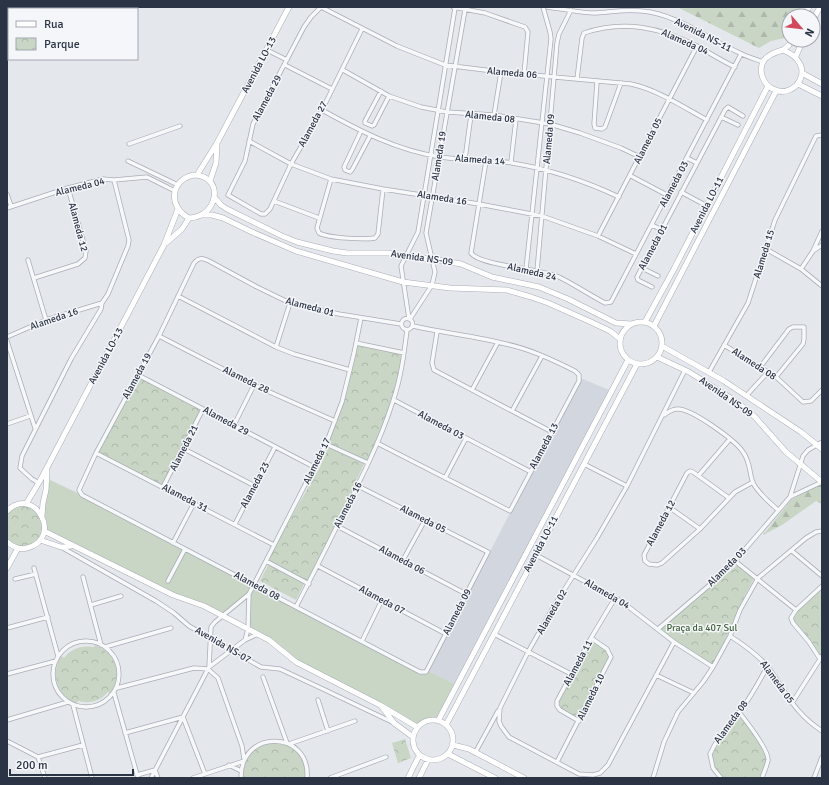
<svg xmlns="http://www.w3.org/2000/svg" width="829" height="785" font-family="Signika,sans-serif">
<defs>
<pattern id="forest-firs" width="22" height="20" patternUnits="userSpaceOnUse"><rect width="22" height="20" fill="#c9d6c5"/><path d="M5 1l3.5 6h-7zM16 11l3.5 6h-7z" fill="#adb8ab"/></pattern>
<pattern id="park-crowns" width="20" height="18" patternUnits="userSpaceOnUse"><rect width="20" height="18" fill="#c9d6c5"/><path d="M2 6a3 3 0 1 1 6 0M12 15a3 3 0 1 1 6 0" fill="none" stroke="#adb8ab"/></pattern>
</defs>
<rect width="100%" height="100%" fill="#e4e7ec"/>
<!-- built -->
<path fill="#d2d6de" d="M580 378 612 391 457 685 428 671Z"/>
<!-- grass -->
<path fill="#c9d6c5" d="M50 480 86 497 424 673 428 671 457 685 438 721 423 723 417 727 309 669 269 640 248 629 249 594 222 616 44 531C42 513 44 497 50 480Z"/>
<!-- forest -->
<path fill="url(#forest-firs)" d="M677 7H801L796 16H789V30L785 38 771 41 759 48Z
M820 484 822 486V504L816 501 782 525 763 535 791 500Z"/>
<!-- park -->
<path fill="url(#park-crowns)" d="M356 343 404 353 388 416 368 463 339 451 364 464 309 584 305 582 296 600 260 581 269 563 266 561 320 467 329 446 326 444 335 421Z
M138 375 203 409 163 487 96 453Z
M18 504 36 509 44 521 40 540 24 549 7 542V511Z
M739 564 755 577 744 597 713 667 658 629Z
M822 587V656L820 659 791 618Z
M591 638 609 651 610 660 579 721 560 710 557 703Z
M95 645C115 652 124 676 110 694L108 692C100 701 90 704 78 701L76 704C57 696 50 674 61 656L64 658C72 648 82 645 94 647Z
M741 715 766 751V759L768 762 761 778H721L713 768 710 754 713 747Z
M405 739 411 758 398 763 392 743Z
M280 741 295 748 306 767V778H242L244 759 258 745Z"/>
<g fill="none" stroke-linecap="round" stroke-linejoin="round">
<defs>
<path id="street" d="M321 7 311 17 304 27 253 124 245 161 228 195 261 214H265L270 209 291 164 322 110 362 29
M321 7 397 46 445 65 501 72 631 84C656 89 685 108 707 120
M453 7 485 13 525 27 528 32 524 74
M547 7C563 9 580 13 596 13 612 12 626 9 642 11 677 14 708 39 740 53 747 57 755 59 763 62
M267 50 287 60
M285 65 332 89
M343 70 389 96 421 107 447 112 494 115 550 124 580 133 621 148 640 157
M577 79 582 38 584 33C624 19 661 28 697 46 710 53 722 61 735 67
M597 82 594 124 595 128 602 129 605 127 621 83
M381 91 365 121V123L372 126 374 125 389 96
M322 110C360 131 396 150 440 157 455 159 470 160 485 161 494 162 503 161 512 163 549 169 585 181 619 197
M494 115 501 72
M721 117 738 125
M361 131 344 167 345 170 350 172 352 170 370 136
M249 141 291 164 331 179 383 189 479 204 542 216 598 236 636 254
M129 144 180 126
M687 158 697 163
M465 159 471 115
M128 161 178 185
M486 161 471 253C477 262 514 267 526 269 537 271 549 273 559 277 575 285 590 295 605 303L611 302 741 54
M511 162 516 119
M631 176 667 195
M331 179 317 228 319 233C328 238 365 240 375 238L378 234 383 189
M681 192 707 206
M7 194 11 206
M274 201 319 218
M7 208 68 188 103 179 114 180 147 177 175 191
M652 225 662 230
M598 236 697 46
M766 249 801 269 822 286
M813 251 822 245
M28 260 46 320
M642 268 658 276
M526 269 551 39 550 32 543 7
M801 269 813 251 822 231
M537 271 557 43 559 34 571 10
M34 278 78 264 85 258 86 251 68 188
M652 287 638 280 637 277 725 110 728 107 743 116
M178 296 276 347 294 354 350 370
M401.5 324a5.5 5.5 0 1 1 11 0a5.5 5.5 0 1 1-11 0Z
M409 319 401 266 418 232 455 8
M410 319 432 285 435 272 426 233 465 10
M437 332 432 363 434 370 552 432
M159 336 254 385 335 421
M7 337 46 320 102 303
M7 341 35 428
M356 343 404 353
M724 345 776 377 803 402 811 401 822 390
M276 347 290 303
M761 366 789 329 793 327H804V339L803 344 776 377
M709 372 748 303 775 220 816 136 822 135
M138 375 314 467
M472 390 498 342
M746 396 768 372
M394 400 531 472
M512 411 542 356
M664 415C668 412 672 409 677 409 691 408 735 440 743 452 751 463 749 473 753 483 759 494 769 502 778 510
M7 424 30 416
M234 425 254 385
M822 442 808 450 803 456 790 497 822 482
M377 443 510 511 579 381V375L575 371C553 360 530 349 506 344 476 336 444 333 413 326
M326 444 368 463
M184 449 255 486
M96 453 274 545
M584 464 627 486
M699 475 730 439
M445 478 466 438
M39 483 32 479 20 468 22 456 71 359 101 309 102 303 108 294 128 246 129 240 114 180
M358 486 488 552 426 672H420L82 495 79 490 96 453 159 336 194 263C199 257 202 258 209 261L257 287 290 303 339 314 401 324
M163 487 203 409
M729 498 693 472 690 471 687 473 644 555 645 561 649 564 657 565 662 563 700 529 735 492 753 482
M669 507 700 529
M235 524 275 447
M337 526 466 594
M173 543 194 503
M61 547 156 601 174 613 189 626 261 667 280 669 325 690 392 722
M792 551 822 576
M536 555 621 601 674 642 713 667
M403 560 425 520
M266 561 309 584
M735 561 796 610
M318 566 446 634
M34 568 58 656
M83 577 101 645
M15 579 36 574
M168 581 185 549
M91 605 121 596
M296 607C310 580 324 553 337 526 358 485 379 445 393 401 401 378 404 354 407 330
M7 628 48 617
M658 629 712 583 735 561 790 497
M494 634 571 674
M730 636C744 645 757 654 768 667 787 693 794 713 822 731
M245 640 248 629 249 594
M53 674a33 33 0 1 1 66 0a33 33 0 1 1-66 0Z
M362 641 382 600
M674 642 608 765 600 773 593 775 579 774 509 737 501 726 499 721 500 708 528 652 554 606 597 538 627 486 685 370
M105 647 171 628
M820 659 809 642 793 623 791 618 796 610 822 586
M209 667 211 627 215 622 249 594 326 444 342 402 354 353 361 318
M7 674 56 661
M656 675 694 693
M263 677 287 743
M117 688 194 668 208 669 218 678 242 746 244 759
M114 693 138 778
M318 700 328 731
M792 703 822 656
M73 705 92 778
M739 712C746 721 769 750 768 760 767 766 764 772 762 778
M7 720 68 702
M579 721 560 710 557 706V701L591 638 615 598
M125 733 183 717 205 774
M7 741 38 757
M289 744 355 721
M475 753 498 711
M38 757 83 745
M38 757 45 778
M557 762 611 657 607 649 591 638
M229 765 241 771
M137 775 155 770 158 778
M151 778 209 667 245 640 258 634
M193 778 244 761
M241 778C240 728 311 730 307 778
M330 778 386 757
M653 778 664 742 678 712 703 682 713 667 730 636 740 610 758 578 806 538 816 532 822 531
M721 778 713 768 710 754C717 738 728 726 739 713 750 698 759 682 767 667
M814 778 822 757"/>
<path id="secondary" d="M804 16 809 7
M813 20 820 7
M783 50C820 65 795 101 773 89 764 85 758 72 763 62 766 55 776 52 783 50Z
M783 50 789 45 792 40
M796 56 803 40
M802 73 822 84
M798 84 822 96
M193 175C225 175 219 217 189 218 169 208 169 181 193 175Z
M197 175 217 143 289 7
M210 181 216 163 217 144
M215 198 221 205 227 209 282 236 297 242 333 251 347 253H389L405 257 432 259 461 264 492 277 539 287 568 299 616 323 631 324
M203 215H212L223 218 252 232 296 251 403 282 450 288 507 290 531 297 548 303 591 322 610 331 620 339
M166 243 182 229 189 218
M645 322 674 269 768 86
M620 343a21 21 0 1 1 42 0a21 21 0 1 1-42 0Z
M654 326 776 91
M662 346 724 381 801 432 822 449
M657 357 689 372 737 402 755 417 786 452 822 482
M26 504 41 479 164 245 178 209
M7 511C35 484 64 539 27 548 20 550 13 547 7 542
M42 516 43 503 46 490 47 470
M44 531 173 595 204 606 248 629 269 640 296 662 380 705 417 727
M40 540 61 547 71 546
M7 568 18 548
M382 707 394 723 413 737
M413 740a20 20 0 1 1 40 0a20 20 0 1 1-40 0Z
M438 721 628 360
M446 725 637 364
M453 745 469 749 524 778
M448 754 495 778
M408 778 419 756
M419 778 428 760"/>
</defs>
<!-- street casing -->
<use href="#street" stroke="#a9aeb7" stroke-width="5"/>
<!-- secondary casing -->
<use href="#secondary" stroke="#a9aeb7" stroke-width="6"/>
<!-- street -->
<use href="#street" stroke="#f7f8fa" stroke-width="3.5"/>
<!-- secondary -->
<use href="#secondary" stroke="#fff" stroke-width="5"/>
</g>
<g text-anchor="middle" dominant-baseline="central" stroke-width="3" stroke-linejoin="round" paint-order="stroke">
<!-- street labels -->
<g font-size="10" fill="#2b3445" stroke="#f4f6f9">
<text transform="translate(703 35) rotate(27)">Avenida NS-11</text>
<text transform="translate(685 42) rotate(24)">Alameda 04</text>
<text transform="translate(259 65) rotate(-62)">Avenida LO-13</text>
<text transform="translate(512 73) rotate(5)">Alameda 06</text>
<text transform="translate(267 98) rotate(-62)">Alameda 29</text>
<text transform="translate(490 117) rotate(6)">Alameda 08</text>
<text transform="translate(313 124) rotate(-62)">Alameda 27</text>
<text transform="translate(549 139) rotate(-85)">Alameda 09</text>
<text transform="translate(648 141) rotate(-63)">Alameda 05</text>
<text transform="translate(439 156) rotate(-81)">Alameda 19</text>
<text transform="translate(480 160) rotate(4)">Alameda 14</text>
<text transform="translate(674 184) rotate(-62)">Alameda 03</text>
<text transform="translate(80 187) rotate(-14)">Alameda 04</text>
<text transform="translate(442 198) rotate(9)">Alameda 16</text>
<text transform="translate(707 205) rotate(-63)">Avenida LO-11</text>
<text transform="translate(78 227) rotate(75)">Alameda 12</text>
<text transform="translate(653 247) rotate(-62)">Alameda 01</text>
<text transform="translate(764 254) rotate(-73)">Alameda 15</text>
<text transform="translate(422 258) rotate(8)">Avenida NS-09</text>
<text transform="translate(532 272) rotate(13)">Alameda 24</text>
<text transform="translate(310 307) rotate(15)">Alameda 01</text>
<text transform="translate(54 319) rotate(-19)">Alameda 16</text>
<text transform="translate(106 356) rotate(-62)">Avenida LO-13</text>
<text transform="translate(754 364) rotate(33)">Alameda 08</text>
<text transform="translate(137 376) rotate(-62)">Alameda 19</text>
<text transform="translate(246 380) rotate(26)">Alameda 28</text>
<text transform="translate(726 397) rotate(35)">Avenida NS-09</text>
<text transform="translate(226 421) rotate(28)">Alameda 29</text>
<text transform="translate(441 425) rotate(28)">Alameda 03</text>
<text transform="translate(544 446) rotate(-62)">Alameda 13</text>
<text transform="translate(184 448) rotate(-63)">Alameda 21</text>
<text transform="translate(317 461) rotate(-64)">Alameda 17</text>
<text transform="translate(255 485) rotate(-62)">Alameda 23</text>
<text transform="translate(185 498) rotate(27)">Alameda 31</text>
<text transform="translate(348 505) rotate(-63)">Alameda 16</text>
<text transform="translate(423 519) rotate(27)">Alameda 05</text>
<text transform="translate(661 523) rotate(-62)">Alameda 12</text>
<text transform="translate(541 544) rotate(-62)">Avenida LO-11</text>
<text transform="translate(402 560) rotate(28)">Alameda 06</text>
<text transform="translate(727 567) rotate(-45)">Alameda 03</text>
<text transform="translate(257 586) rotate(28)">Alameda 08</text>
<text transform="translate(607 594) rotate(30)">Alameda 04</text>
<text transform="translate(382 600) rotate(28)">Alameda 07</text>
<text transform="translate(457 612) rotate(-63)">Alameda 09</text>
<text transform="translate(552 612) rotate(-60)">Alameda 02</text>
<text transform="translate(223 645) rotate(30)">Avenida NS-07</text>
<text transform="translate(578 663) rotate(-62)">Alameda 11</text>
<text transform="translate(777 682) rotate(54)">Alameda 05</text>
<text transform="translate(591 697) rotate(-64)">Alameda 10</text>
<text transform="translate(731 722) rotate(-54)">Alameda 08</text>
</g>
<!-- park labels -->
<g font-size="10" fill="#3f6138" stroke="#f4f6f9">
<text x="702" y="628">Praça da 407 Sul</text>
</g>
</g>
<!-- border -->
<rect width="829" height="785" fill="none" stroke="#2b3445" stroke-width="16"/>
<!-- legend -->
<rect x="8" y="8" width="130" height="52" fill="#f4f6f9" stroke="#a4a8b1"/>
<rect x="16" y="21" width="20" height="6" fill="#ffffff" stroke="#a4a8b1"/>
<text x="44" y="28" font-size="12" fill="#2b3445">Rua</text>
<rect x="16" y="38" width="20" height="12" fill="url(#park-crowns)" stroke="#a4a8b1"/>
<text x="44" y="48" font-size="12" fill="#2b3445">Parque</text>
<!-- north arrow -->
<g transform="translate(801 28) rotate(118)"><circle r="19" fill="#f4f6f9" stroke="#a4a8b1"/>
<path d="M0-3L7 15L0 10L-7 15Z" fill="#d1495b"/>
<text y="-6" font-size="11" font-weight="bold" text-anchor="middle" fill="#2b3445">N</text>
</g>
<!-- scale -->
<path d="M10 769v6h123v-6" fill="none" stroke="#2b3445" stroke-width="2"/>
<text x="16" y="769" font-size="12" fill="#2b3445" stroke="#f4f6f9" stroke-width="3" paint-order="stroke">200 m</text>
</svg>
